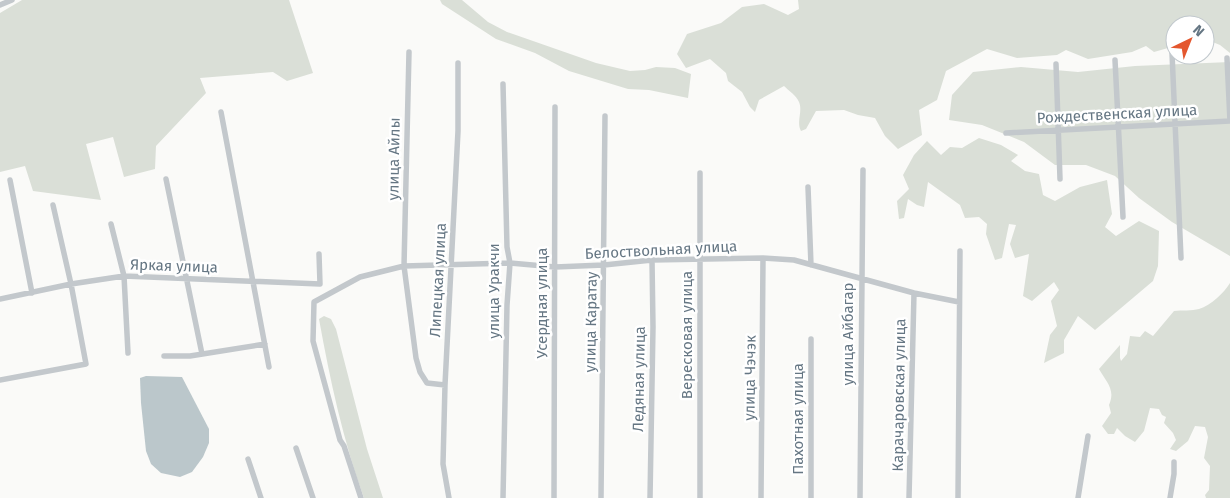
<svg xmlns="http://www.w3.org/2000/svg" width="1230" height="498" font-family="'Fira Sans',sans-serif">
<rect width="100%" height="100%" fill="#fafaf8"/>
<!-- green -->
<path fill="#dadfd7" d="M22 0H289L313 73 287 81 273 72 200 78 206 93 156 146 155 169 124 177 113 137 86 144 101 200 33 191 25 166 0 172V13Z
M440 0H462L488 22 507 32 596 63 630 71 645 70 656 67 675 68 691 74 688 98 649 90 628 89 569 71 535 53 496 39 442 4Z
M798 0H1230V53L1220 45 1205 39V25H1175V46L1154 52 1146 46 1132 52 1088 59 1066 50 1057 55 1017 58 987 49 946 71 937 100 919 110 922 135 898 149 885 136 875 118 858 115 844 110 816 111 806 129 801 131C796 122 803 111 799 102 796 95 789 91 784 86L759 100 755 112 750 107 742 92 728 81 726 73 710 59 686 68 677 54 687 34 721 23 742 7 764 4 788 15 799 9Z
M1230 62V256L1172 222 1139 198 1115 176 1086 165H1055L1024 142 982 125 949 120 952 95 973 72 1021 67 1078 72 1135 66Z
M979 138 1001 145 1018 155 1011 161 1025 171 1039 174 1043 195 1055 201 1080 187 1107 180 1112 214 1105 227 1116 236 1139 221 1159 231 1158 266 1153 281 1095 330 1078 316 1064 340V353L1044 363 1050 335 1057 326 1051 301 1059 290 1054 282 1032 301 1023 296 1029 254 1015 258 1010 244 1016 225 1009 224 1002 258 995 260 986 234 987 224 979 217 965 218 960 205 928 182 924 207 917 205 908 199 904 218 899 219 897 201 909 189 903 175 914 155 927 141 941 155 950 147 962 148Z
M1230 283V498H1206L1205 495 1209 490 1210 466 1204 458 1208 437 1205 427 1195 426 1188 441 1176 451 1170 449 1176 440 1173 433 1164 423 1166 417 1162 415 1159 409 1150 408 1144 431 1135 442 1125 436 1117 428 1114 434H1108L1102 426 1111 413 1109 405C1116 389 1106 382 1099 369L1120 345V358L1121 361 1127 354 1130 336 1140 337 1145 331 1153 336 1174 311C1182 310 1192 311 1199 309 1211 305 1224 293 1230 283Z
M324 316 331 319 336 329 367 449 383 498H364C343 440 330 380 319 319Z"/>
<!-- water -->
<path fill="#bbc7cb" d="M146 376 182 377 209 429V443L203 457 192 472 180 477 161 473 151 464 146 451 141 403 140 378Z"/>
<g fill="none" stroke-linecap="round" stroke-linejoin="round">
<!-- minor -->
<path stroke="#c3c8cc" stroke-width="5.5" d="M0 5 12 0
M409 52 404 266 416 358 420 372 427 383 445 385
M1172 53 1181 258
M1227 58 1230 121
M1115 60 1123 217
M1056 64 1060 179
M221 112 269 367
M1006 133 1230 121
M166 179 202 354
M10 180 32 293
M808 187 811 265
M111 224 124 276 128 353
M0 299 71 284 124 276 320 284 319 254
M164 356H190L265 344
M0 380 86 364 71 284 53 205
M296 448 313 498
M248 459 261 498
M361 498 344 446 340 440 313 341 314 302 360 277 404 266 510 263 555 267 604 265 652 260 763 258 794 260 914 293 959 302
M449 498 443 464 445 385 458 131V63
M503 498 507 305 510 263 507 247 503 84
M554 498 555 107
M601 498 605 116
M650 498 653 327 652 260
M700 498V173
M761 498 763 258
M811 498V339
M860 498 863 170
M909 498 914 293
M958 498 960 251
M1078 498 1088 436
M1170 498 1174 474V462"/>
</g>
<g text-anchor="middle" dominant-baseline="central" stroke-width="5" stroke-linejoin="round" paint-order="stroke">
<!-- street labels -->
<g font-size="15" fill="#657683" stroke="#fff">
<text transform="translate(1117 114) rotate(-3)">Рождественская улица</text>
<text transform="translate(394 159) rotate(-89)">улица Айлы</text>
<text transform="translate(661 250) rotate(-3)">Белоствольная улица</text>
<text transform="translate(174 266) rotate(2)">Яркая улица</text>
<text transform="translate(438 280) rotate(-87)">Липецкая улица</text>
<text transform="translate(494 291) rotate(-90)">улица Уракчи</text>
<text transform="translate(542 303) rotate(-90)">Усердная улица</text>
<text transform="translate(591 322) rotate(-89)">улица Каратау</text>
<text transform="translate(848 334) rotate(-90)">улица Айбагар</text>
<text transform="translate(687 335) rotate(-90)">Вересковая улица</text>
<text transform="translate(750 378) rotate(-89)">улица Чэчэк</text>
<text transform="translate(639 379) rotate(-89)">Ледяная улица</text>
<text transform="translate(899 395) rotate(-89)">Карачаровская улица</text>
<text transform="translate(798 419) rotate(-90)">Пахотная улица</text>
</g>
</g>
<!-- north arrow -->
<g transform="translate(1190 40) rotate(43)"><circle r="24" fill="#ffffff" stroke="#c1c8cd"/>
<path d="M0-4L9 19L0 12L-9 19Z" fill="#e4572e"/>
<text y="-8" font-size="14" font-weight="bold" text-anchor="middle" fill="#657683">N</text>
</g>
</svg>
